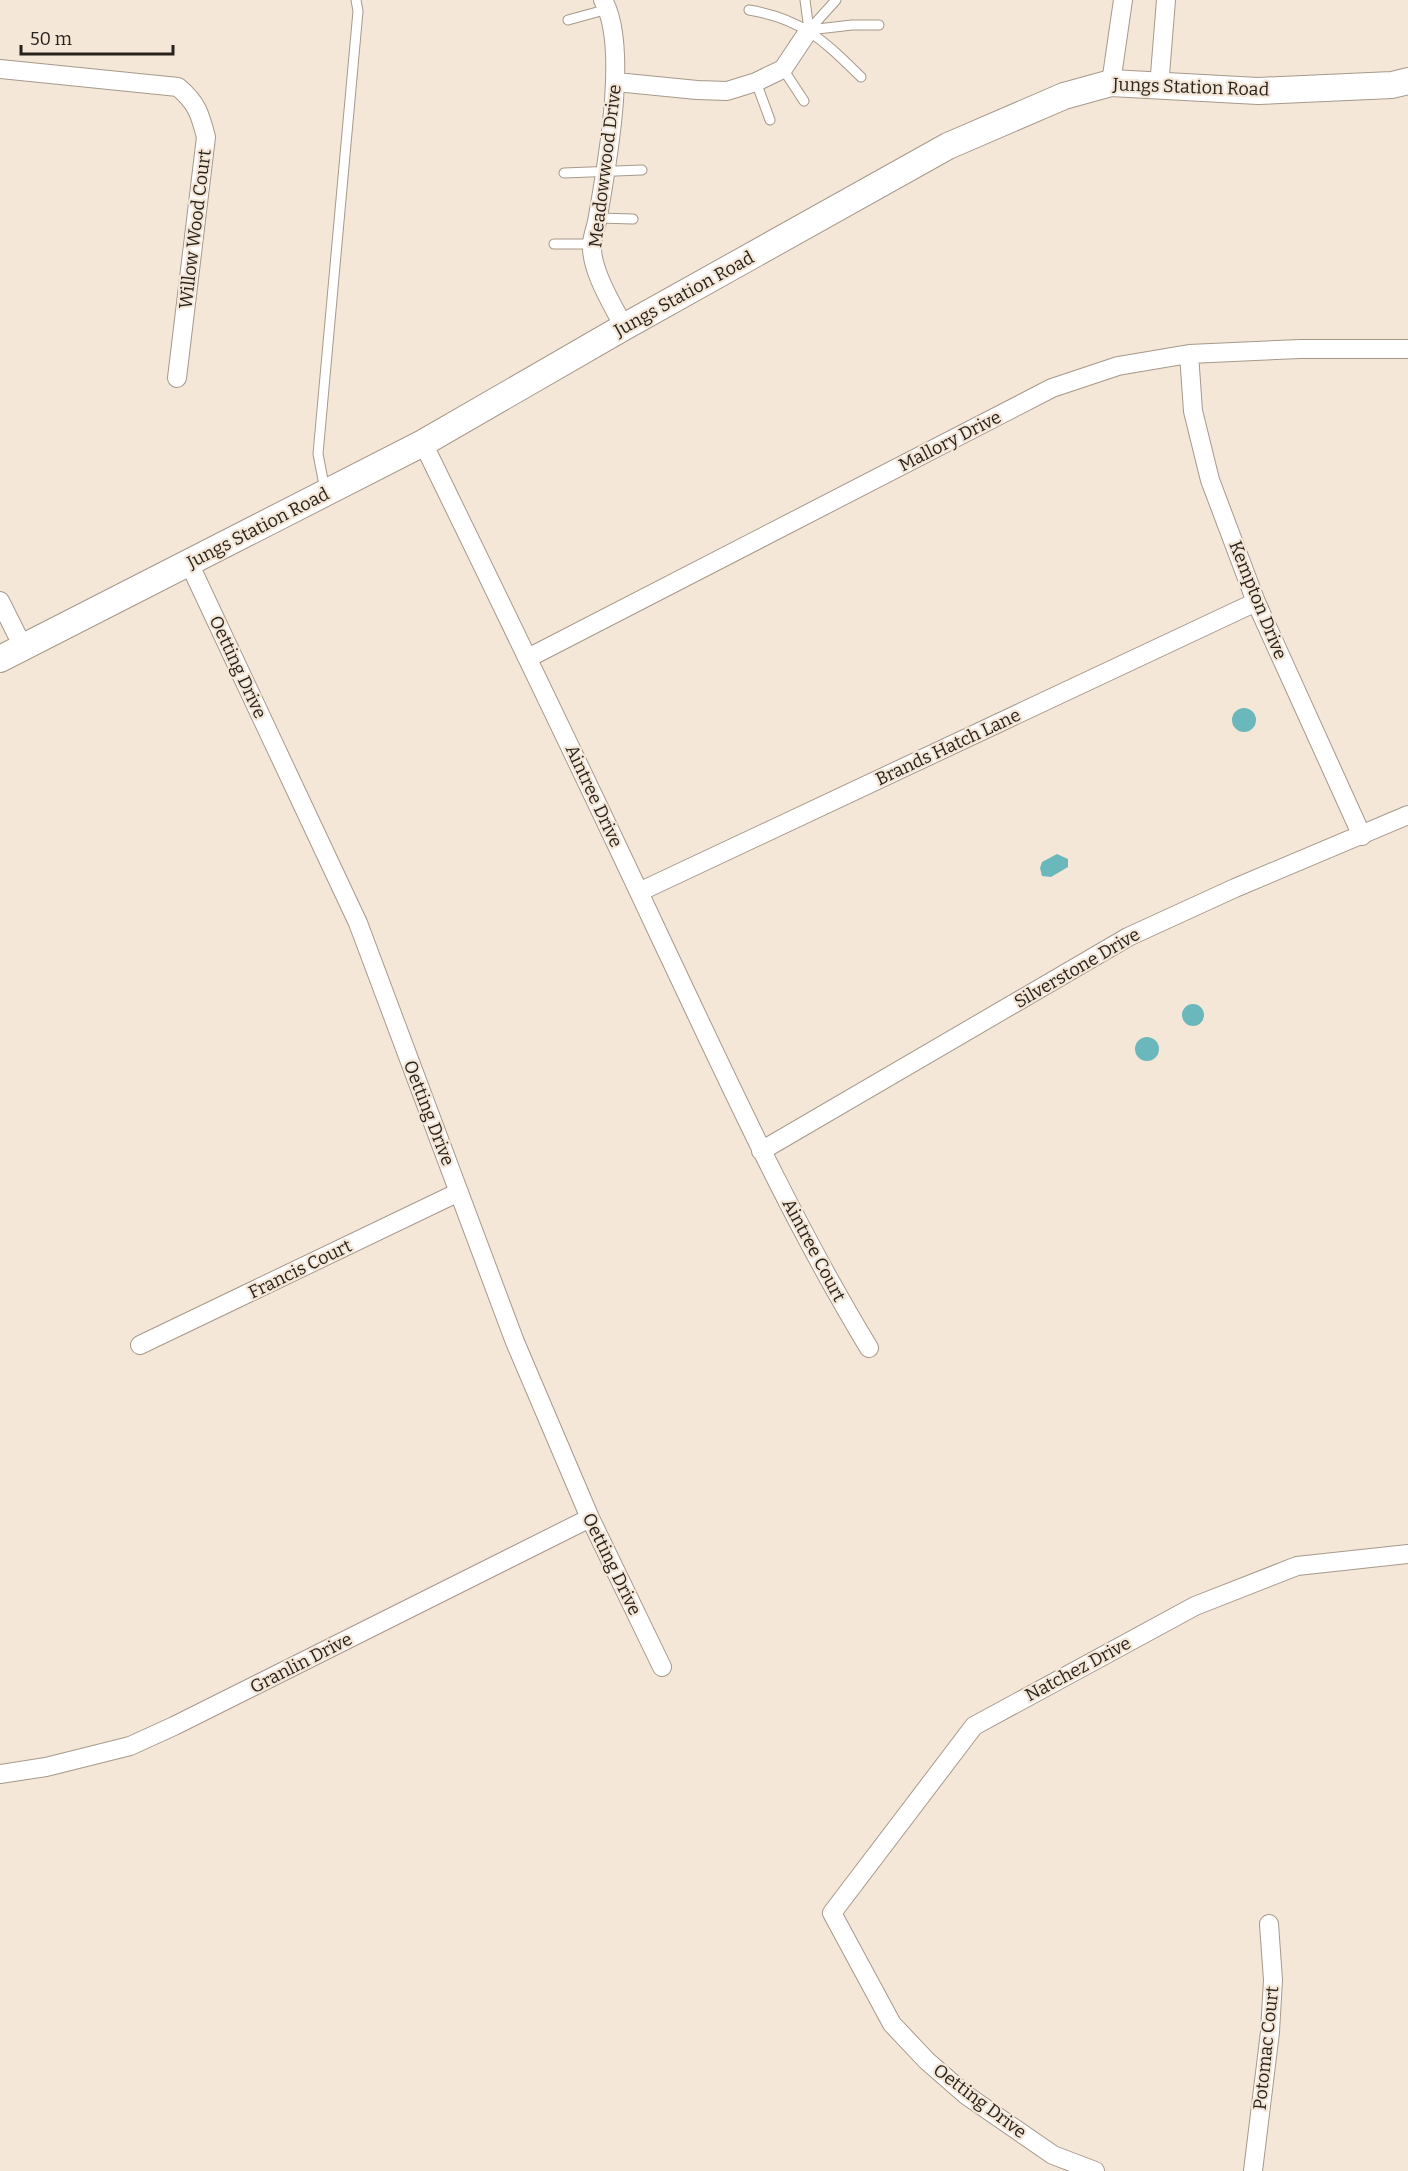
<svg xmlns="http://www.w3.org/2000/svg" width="1408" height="2171" font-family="Bitter,serif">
<rect width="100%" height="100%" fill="#f5e7d7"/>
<!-- water -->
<path fill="#6ab8bc" d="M1232 720a12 12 0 1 1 24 0a12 12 0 1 1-24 0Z
M1057 854 1068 859V867L1051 877 1042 876 1040 868 1042 862Z
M1182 1015a11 11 0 1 1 22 0a11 11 0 1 1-22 0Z
M1135 1049a12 12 0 1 1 24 0a12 12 0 1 1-24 0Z"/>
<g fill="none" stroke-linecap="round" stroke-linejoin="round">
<defs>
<path id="service" d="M805 0 809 30
M749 10C803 19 824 41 861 77
M568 20 608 9
M809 30 852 25H879
M809 30 836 0
M783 69 804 101
M756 82 770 120
M564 173 642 170
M598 218 633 219
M554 244H592
M325 490 318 454 358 11 356 0"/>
<path id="minor" d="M603 0C629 45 607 164 598 216 597 225 593 234 592 243 590 269 612 304 624 327
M0 69 178 87C197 103 200 114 206 137L177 378
M616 82 697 90 727 91 756 82 783 69 809 30
M1111 83 1123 0
M1159 87 1166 0
M1189 354 1193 411 1210 480 1256 602 1362 836
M423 443C503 607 583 772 660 937 726 1076 789 1216 869 1348
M189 563 358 923 515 1342 590 1518 662 1667
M0 601 23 647
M528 658 1052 388 1118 366 1189 354 1300 349H1408
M639 892 1256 602
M761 1151 1128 937 1235 888 1408 815
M140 1345 459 1192
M0 1774 46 1767 130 1746 174 1726 590 1518
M1095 2171 1053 2155 966 2095 927 2061 892 2024 832 1913 974 1726 1195 1606 1297 1566 1408 1554
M1253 2171 1270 2032 1273 1980 1269 1924"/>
<path id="secondary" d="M0 659 423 443 624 327 948 146 1064 96 1111 83 1258 91 1392 85 1408 81"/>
</defs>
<!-- service casing -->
<use href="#service" stroke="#a6998b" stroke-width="11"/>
<!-- minor casing -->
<use href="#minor" stroke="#a6998b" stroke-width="20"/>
<!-- secondary casing -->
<use href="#secondary" stroke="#a6998b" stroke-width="28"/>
<!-- service -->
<use href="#service" stroke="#fff" stroke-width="9"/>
<!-- minor -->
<use href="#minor" stroke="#fff" stroke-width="18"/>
<!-- secondary -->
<use href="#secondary" stroke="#fff" stroke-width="26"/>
</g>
<g text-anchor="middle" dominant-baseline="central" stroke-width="4.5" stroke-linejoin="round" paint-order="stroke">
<!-- street labels -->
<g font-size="18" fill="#27221c" stroke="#f5e7d7">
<text transform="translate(1191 87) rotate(2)">Jungs Station Road</text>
<text transform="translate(605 166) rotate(-83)">Meadowwood Drive</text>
<text transform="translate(195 229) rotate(-83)">Willow Wood Court</text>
<text transform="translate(684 294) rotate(-29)">Jungs Station Road</text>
<text transform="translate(950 441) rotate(-27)">Mallory Drive</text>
<text transform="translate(258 528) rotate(-27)">Jungs Station Road</text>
<text transform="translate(1258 600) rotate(68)">Kempton Drive</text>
<text transform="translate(238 667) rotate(65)">Oetting Drive</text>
<text transform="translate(948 747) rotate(-25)">Brands Hatch Lane</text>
<text transform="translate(594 796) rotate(65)">Aintree Drive</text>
<text transform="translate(1077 968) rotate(-30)">Silverstone Drive</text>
<text transform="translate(429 1113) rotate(69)">Oetting Drive</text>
<text transform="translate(814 1250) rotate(62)">Aintree Court</text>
<text transform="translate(300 1269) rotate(-26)">Francis Court</text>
<text transform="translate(612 1564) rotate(64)">Oetting Drive</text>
<text transform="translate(301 1663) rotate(-27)">Granlin Drive</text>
<text transform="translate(1078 1669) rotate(-28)">Natchez Drive</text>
<text transform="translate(1266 2048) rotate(-84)">Potomac Court</text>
<text transform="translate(980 2101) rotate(37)">Oetting Drive</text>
</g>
</g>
<!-- scale -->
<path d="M21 45v9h152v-9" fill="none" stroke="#27221c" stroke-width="3"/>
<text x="30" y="45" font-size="18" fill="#27221c" stroke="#f5e7d7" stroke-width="4.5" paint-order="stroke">50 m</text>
</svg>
